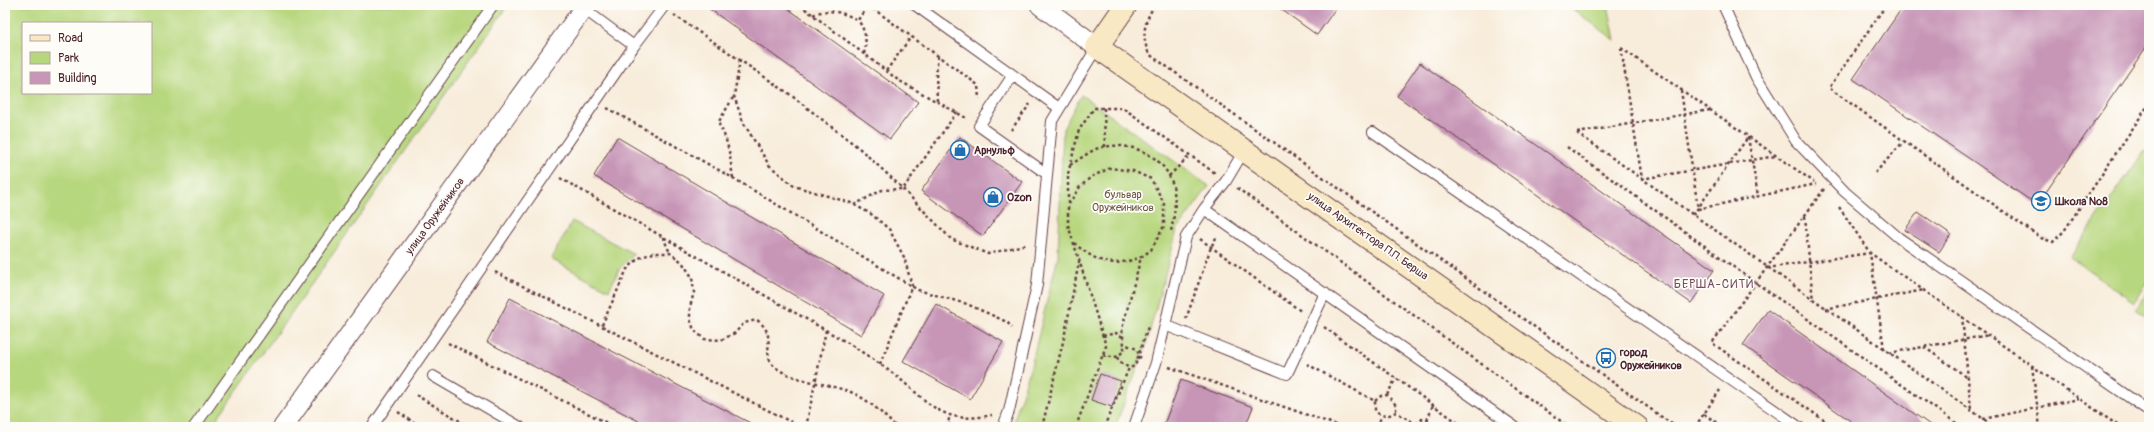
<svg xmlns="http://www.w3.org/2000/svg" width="2154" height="432" font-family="Pangolin,sans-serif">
<rect width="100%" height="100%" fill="#fdfcf7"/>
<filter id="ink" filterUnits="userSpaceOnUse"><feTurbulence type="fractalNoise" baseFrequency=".025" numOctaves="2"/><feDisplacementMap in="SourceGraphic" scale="8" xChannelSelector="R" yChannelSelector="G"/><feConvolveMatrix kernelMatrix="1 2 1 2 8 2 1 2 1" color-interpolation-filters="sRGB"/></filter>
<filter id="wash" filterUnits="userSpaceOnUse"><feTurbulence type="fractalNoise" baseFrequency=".012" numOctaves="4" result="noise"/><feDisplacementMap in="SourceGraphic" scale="16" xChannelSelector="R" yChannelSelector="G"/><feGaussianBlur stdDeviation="0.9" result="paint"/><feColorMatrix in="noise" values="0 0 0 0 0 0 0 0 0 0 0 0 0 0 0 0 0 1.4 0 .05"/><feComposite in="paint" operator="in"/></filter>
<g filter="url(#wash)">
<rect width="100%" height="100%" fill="#f8ecda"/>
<!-- green -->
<path fill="#b7d77e" stroke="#807b54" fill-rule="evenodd" d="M5 5H508L211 427H5ZM23 23H151V93H23Z
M1567 5H1608L1615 40Z
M1081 95 1209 186 1177 230 1146 345 1115 427H1012L1031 366 1058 256 1063 129Z
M2145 150 2149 153V281L2134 302 2070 257Z
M572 221 634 254 620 268 609 290 551 259Z
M2149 290V319L2136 309Z"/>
<g id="blocks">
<!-- building -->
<path fill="#c796b7" d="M704 5H783L918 102 890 139Z
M1275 5H1338L1317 35Z
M1904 5H2149V43L2037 205 1853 79Z
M1420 63 1714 270 1691 303 1397 96Z
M617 137 884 296 861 335 594 176Z
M960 137 1022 182 983 236 921 191Z
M1918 212 1951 234 1939 252 1905 230Z
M510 298 758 427H650L487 342Z
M936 304 1003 342 970 399 903 361Z
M1768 310 1933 427H1859L1743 345Z
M1100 374 1121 381 1112 407 1091 400Z
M1181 380 1253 407 1245 427H1163Z"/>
</g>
</g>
<g filter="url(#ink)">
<use href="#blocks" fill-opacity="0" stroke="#643e45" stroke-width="1"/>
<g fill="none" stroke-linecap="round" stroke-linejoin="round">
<defs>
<path id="lane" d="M915 5 1059 108
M1723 5 1756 77 1796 141 1845 192 1899 238 2149 411
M584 9 634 46
M1013 75 979 126 1047 174
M1373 132 1799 427
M1204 209 1515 427
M1165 325 1287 374 1325 293
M433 376 520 427
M194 427 493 5
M372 427 634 46 665 5
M1003 427 1009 411 1037 285 1052 121 1097 47
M1134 427 1156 363 1186 237 1204 209 1226 181 1245 149"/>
<path id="street" d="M1040 5 1097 47
M283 427 586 5"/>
<path id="secondary" d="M1126 5 1097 47 1637 427"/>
</defs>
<!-- lane casing -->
<use href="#lane" stroke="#643e45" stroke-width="12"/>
<!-- street casing -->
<use href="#street" stroke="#643e45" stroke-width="21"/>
<!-- secondary casing -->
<use href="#secondary" stroke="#643e45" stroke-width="24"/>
<!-- path -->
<path stroke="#643e45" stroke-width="2.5" stroke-dasharray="3 3" stroke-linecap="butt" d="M800 5 898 80 968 119
M868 5 978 85 979 99
M1155 5C1144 21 1141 36 1149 54L1676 427
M1886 5 1829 88 2041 238 2053 242 2064 231 2149 104
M674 15 788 93 859 148 897 183 951 239 988 254 1027 244
M813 15C828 7 844 13 858 20
M1621 48 1642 179 1776 156
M1621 48 1814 182
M864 54C867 40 866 32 858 20L868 5
M740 60 734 96 743 122 769 165 794 186 851 203 871 214 889 229 904 257 912 286 880 364
M886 71 911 37
M1681 90 1698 209 1816 184
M937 101 936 73 938 56
M607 108 733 178 918 290 967 304 1007 322 1012 328
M1104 108 1105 148
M1011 130 1030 104
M1577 133 1995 427
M1577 133 1710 110
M1748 137 1758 196
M1567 147 1756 283 1962 427
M1070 165C1079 160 1087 153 1096 149 1128 138 1170 156 1174 192 1176 205 1174 218 1171 231
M1875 173 1904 141
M1169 176 1190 155
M560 178 848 343C862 352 877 362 891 372 930 401 938 426 992 415
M733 178C730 158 729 140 718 123L734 96
M1237 188 1569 427
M1824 189 1712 343 1834 427
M1069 204 1079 188 1091 177 1110 168 1133 171 1151 179 1164 203V226L1151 250 1141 257 1122 329 1124 344 1137 349 1139 357 1143 358
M854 205 882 190 903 189 957 112
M1839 207 1870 253 2120 427
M1693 215 1748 137
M1805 216 1813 301
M663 237 670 253
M1200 239 1302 312
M1074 243C1098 263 1111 268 1141 257
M1767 268 1870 253 1884 349
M495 272 801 427
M1825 309 1924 290
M1962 316 1971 410
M1186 319 1211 247 1217 236
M602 325 627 269 639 258 653 253H670L682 262 692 277 694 292 690 307V319L694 330 704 339 721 340 735 333 744 323 757 320C779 336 760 353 774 366 792 382 830 383 853 393 870 401 883 414 896 427
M1324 327 1464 427
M1103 336 1116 333 1123 337
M448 343 615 427
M1924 347 1967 377
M1889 353 1989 335
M1103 355C1113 358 1117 359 1124 350V344
M1117 357 1119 361 1129 368
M1307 364 1375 401V411C1382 417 1387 417 1396 412L1416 424 1415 427
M2032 366 2040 427
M1169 367 1342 427
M416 395 470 427
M1387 395 1396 378
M1375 401 1381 396 1387 395 1396 405V412
M398 412 421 427
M1704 414 1723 427
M1983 419 2079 399
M1427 420 1433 405
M948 424 959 427
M1416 424 1422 419 1427 420 1432 427
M806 427 826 330
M947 427 950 415
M1042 427 1064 338 1079 262
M1078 427V421L1106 346 1068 225V174L1079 130 1094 108H1123L1215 173
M1104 427 1129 368 1135 366 1148 327
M1378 427 1381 416
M1695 427 1720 390"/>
<!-- lane -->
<use href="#lane" stroke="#fff" stroke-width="10"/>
<!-- street -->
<use href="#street" stroke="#fff" stroke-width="19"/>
<!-- secondary -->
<use href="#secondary" stroke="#f8e8c3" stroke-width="22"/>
</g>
</g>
<!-- icons -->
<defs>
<symbol id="shop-ring" viewBox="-11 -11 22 22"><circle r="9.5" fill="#fdfcf7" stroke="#1f6fb2" stroke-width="1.5"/><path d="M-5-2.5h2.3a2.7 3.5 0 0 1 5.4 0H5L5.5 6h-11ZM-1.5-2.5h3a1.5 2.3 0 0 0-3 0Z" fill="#1f6fb2"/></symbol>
<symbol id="school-ring" viewBox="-11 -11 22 22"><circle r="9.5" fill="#fdfcf7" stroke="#1f6fb2" stroke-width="1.5"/><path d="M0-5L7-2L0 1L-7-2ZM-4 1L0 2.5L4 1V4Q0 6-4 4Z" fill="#1f6fb2"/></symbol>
<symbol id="bus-ring" viewBox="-11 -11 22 22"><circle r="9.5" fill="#fdfcf7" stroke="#1f6fb2" stroke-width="1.5"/><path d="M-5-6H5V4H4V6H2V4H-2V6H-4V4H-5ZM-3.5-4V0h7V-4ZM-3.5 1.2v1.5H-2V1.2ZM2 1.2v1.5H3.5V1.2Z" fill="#1f6fb2"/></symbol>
</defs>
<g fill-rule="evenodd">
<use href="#shop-ring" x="949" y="139" width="22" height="22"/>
<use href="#shop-ring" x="982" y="186" width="22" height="22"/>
<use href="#school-ring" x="2030" y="190" width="22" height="22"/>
<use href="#bus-ring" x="1595" y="347" width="22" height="22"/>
</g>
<g text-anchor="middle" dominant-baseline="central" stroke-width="3.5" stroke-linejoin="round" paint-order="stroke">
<!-- poi labels -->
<g font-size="11" font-weight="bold" fill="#4a1f2b" stroke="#fdfcf7" text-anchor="start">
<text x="974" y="150">Арнульф</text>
<text x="1007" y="197">Ozon</text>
<text x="2055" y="201">Школа №8</text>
<text x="1620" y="352">город<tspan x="1620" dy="13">Оружейников</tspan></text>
</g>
<!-- park labels -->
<g font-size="11" fill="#6b5644" stroke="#fdfcf7">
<text x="1123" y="194">бульвар<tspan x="1123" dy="13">Оружейников</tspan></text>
</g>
<!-- street labels -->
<g font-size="11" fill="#4a1f2b" stroke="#fdfcf7">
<text transform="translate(435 216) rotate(-54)">улица Оружейников</text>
<text transform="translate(1368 236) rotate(35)">улица Архитектора П.П. Берша</text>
</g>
<!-- neighbourhood labels -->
<g font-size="12" letter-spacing="1" fill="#76495c" stroke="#fdfcf7">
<text x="1714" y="284">БЕРША-СИТИ</text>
</g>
</g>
<!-- margin -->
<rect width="2154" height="432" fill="none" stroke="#fdfcf7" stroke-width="20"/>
<!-- legend -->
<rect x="22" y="22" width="130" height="72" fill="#fdfcf7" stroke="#b5a4a5"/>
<rect x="30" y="35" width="20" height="6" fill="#f8e8c3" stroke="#b5a4a5"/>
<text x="58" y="42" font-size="12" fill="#4a1f2b">Road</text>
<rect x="30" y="52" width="20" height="12" fill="#b7d77e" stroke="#b5a4a5"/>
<text x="58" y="62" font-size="12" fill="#4a1f2b">Park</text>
<rect x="30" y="72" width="20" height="12" fill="#c796b7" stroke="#b5a4a5"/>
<text x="58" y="82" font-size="12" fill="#4a1f2b">Building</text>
</svg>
